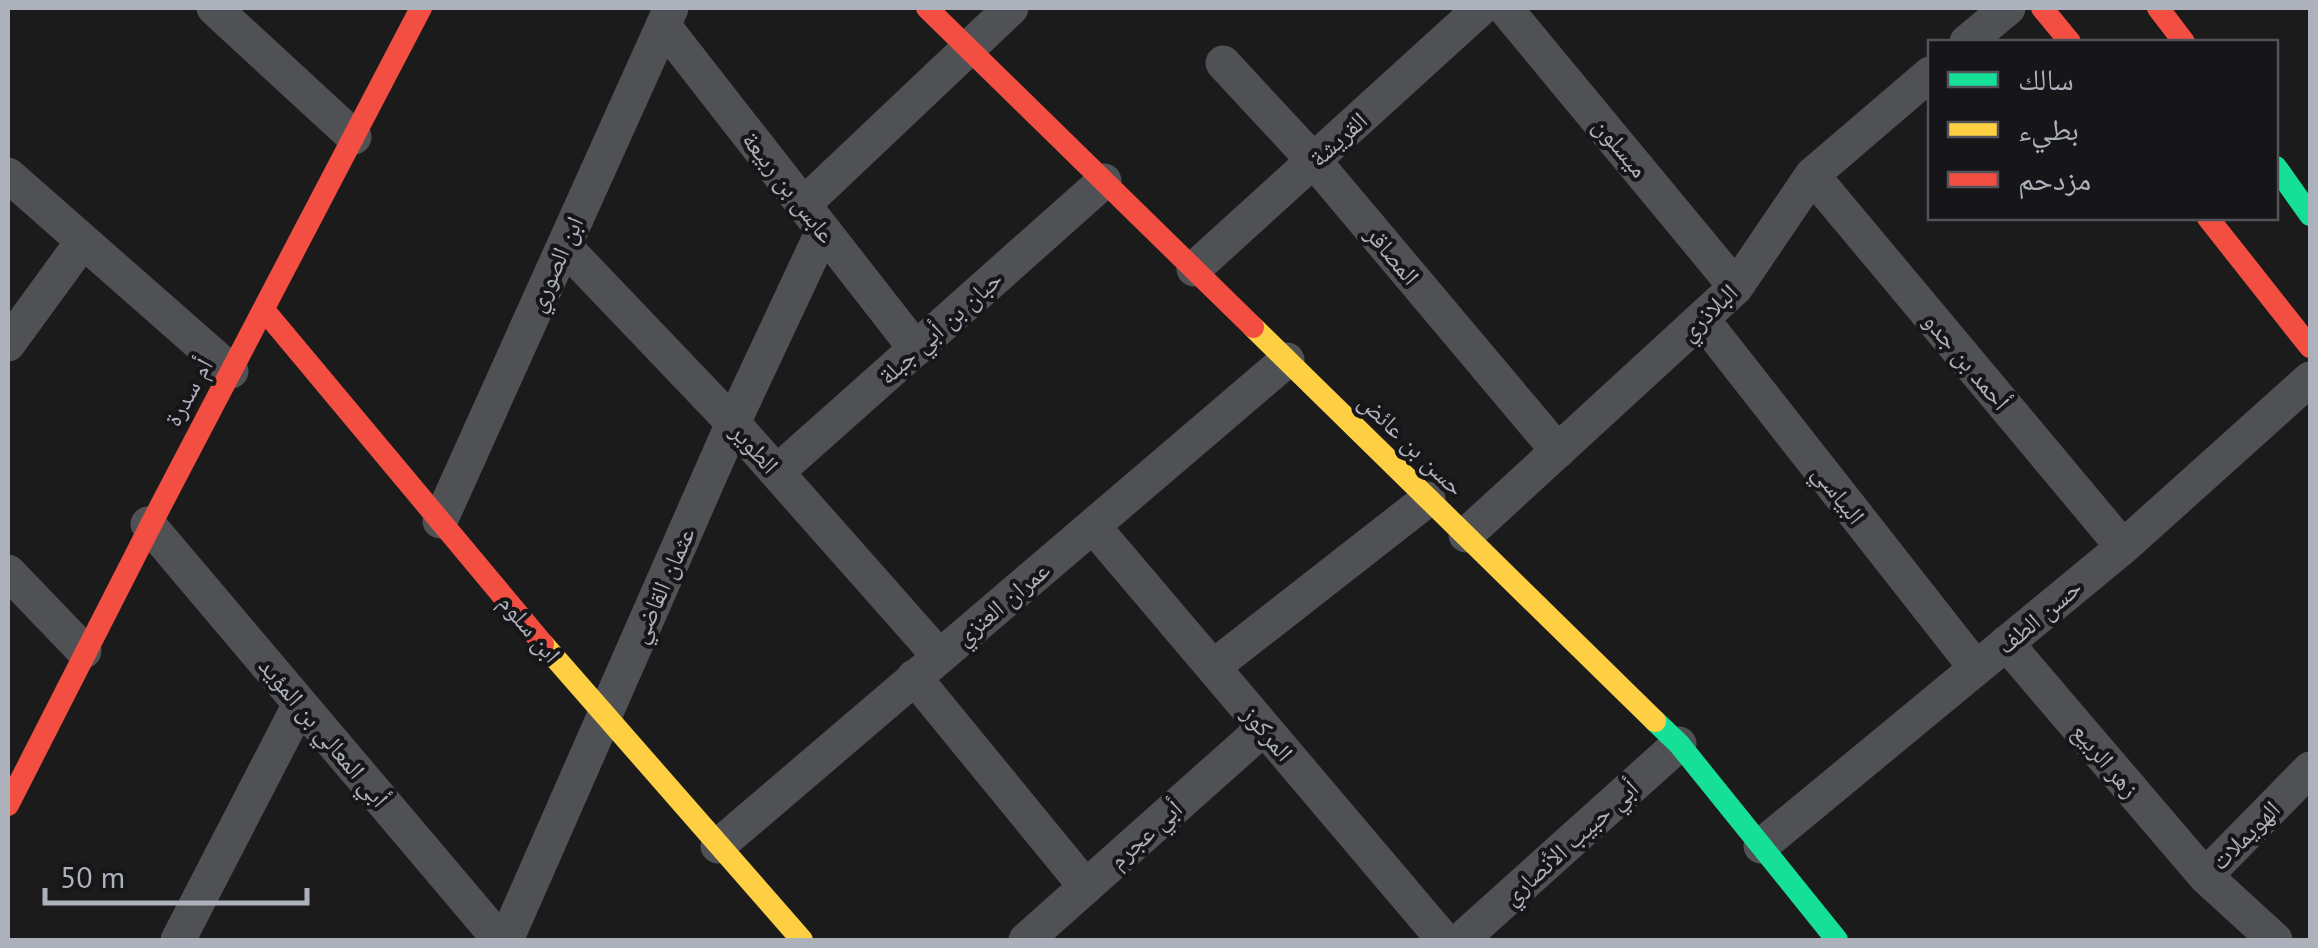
<svg xmlns="http://www.w3.org/2000/svg" width="2318" height="948" font-family="'PT Sans','Noto Naskh Arabic',sans-serif">
<rect width="100%" height="100%" fill="#1b1b1c"/>
<g fill="none" stroke-linecap="round" stroke-linejoin="round">
<!-- street -->
<path stroke="#4f5155" stroke-width="35" d="M214 8 354 137
M1505 8 1736 287
M663 25 916 349
M1967 42 2008 8
M1223 63 1314 161 1558 451
M8 175 231 371
M1812 175 2123 547
M803 205 1011 8
M564 246 733 423 939 656
M1194 269 1481 8
M1702 319 1976 668
M8 344 83 241
M777 472 1104 181
M440 521 671 8
M148 524 500 940
M1093 526 1444 940
M1466 535 1736 287 1812 175 1930 74
M8 572 84 651
M2006 643 2205 876
M1213 667 1428 499
M914 677 1086 887
M718 846 1287 360
M1761 846 2123 547 2310 379
M178 940 300 704
M506 940 733 423 823 231
M1026 940 1264 728
M1461 940 1679 744
M2275 940 2205 876 2310 769"/>
<!-- fast -->
<path stroke="#16e098" stroke-width="22" d="M2276 167 2310 215
M1655 721 1679 744 1837 940"/>
<!-- slow -->
<path stroke="#ffcf43" stroke-width="22" d="M1253 327 1655 721
M543 644 802 940"/>
<!-- jam -->
<path stroke="#f24e42" stroke-width="22" d="M927 8 1253 327
M2042 8 2070 42
M2158 8 2184 42
M2208 218 2310 347
M264 310 543 644
M8 805 161 505 421 8"/>
</g>
<g text-anchor="middle" dominant-baseline="central" stroke-width="8" stroke-linejoin="round" paint-order="stroke">
<!-- street labels -->
<g font-size="25" fill="#adb1bc" stroke="#161518">
<text transform="translate(1338 139) rotate(-42)">القريشة</text>
<text transform="translate(1621 147) rotate(50)">ميسلون</text>
<text transform="translate(789 187) rotate(52)">عابس بن ربيعة</text>
<text transform="translate(1393 255) rotate(50)">المصاقر</text>
<text transform="translate(555 264) rotate(-66)">ابن الصوري</text>
<text transform="translate(1708 312) rotate(-44)">البلاذري</text>
<text transform="translate(940 327) rotate(-42)">حبان بن أبي جبلة</text>
<text transform="translate(1967 361) rotate(50)">أحمد بن جدو</text>
<text transform="translate(188 392) rotate(-61)">أم سدرة</text>
<text transform="translate(1412 444) rotate(44)">حسن بن عائض</text>
<text transform="translate(755 448) rotate(48)">الطوير</text>
<text transform="translate(1839 494) rotate(52)">البياسي</text>
<text transform="translate(662 585) rotate(-66)">عثمان القاضي</text>
<text transform="translate(1002 603) rotate(-40)">عمران العنزي</text>
<text transform="translate(2039 616) rotate(-40)">حسن الطف</text>
<text transform="translate(530 628) rotate(50)">ابن سلوم</text>
<text transform="translate(324 732) rotate(50)">أبي المعالي بن المؤيد</text>
<text transform="translate(1268 733) rotate(50)">المركوز</text>
<text transform="translate(2106 760) rotate(50)">زهر الربيع</text>
<text transform="translate(1145 834) rotate(-42)">أبي عجرم</text>
<text transform="translate(2245 835) rotate(-45)">الهويملات</text>
<text transform="translate(1570 842) rotate(-42)">أبي حبيب الأنصاري</text>
</g>
</g>
<!-- border -->
<rect width="2318" height="948" fill="none" stroke="#adb1bc" stroke-width="20"/>
<!-- legend -->
<rect x="1928" y="40" width="350" height="180" fill="#161518" stroke="#52535a" stroke-width="2.5"/>
<rect x="1948" y="72" width="50" height="15" fill="#16e098" stroke="#52535a" stroke-width="2.5"/>
<text x="2018" y="90" font-size="30" fill="#adb1bc">سالك</text>
<rect x="1948" y="122" width="50" height="15" fill="#ffcf43" stroke="#52535a" stroke-width="2.5"/>
<text x="2018" y="140" font-size="30" fill="#adb1bc">بطيء</text>
<rect x="1948" y="172" width="50" height="15" fill="#f24e42" stroke="#52535a" stroke-width="2.5"/>
<text x="2018" y="190" font-size="30" fill="#adb1bc">مزدحم</text>
<!-- scale -->
<path d="M45 888v15h262v-15" fill="none" stroke="#adb1bc" stroke-width="5"/>
<text x="60" y="888" font-size="30" fill="#adb1bc" stroke="#161518" stroke-width="8" paint-order="stroke">50 m</text>
</svg>
